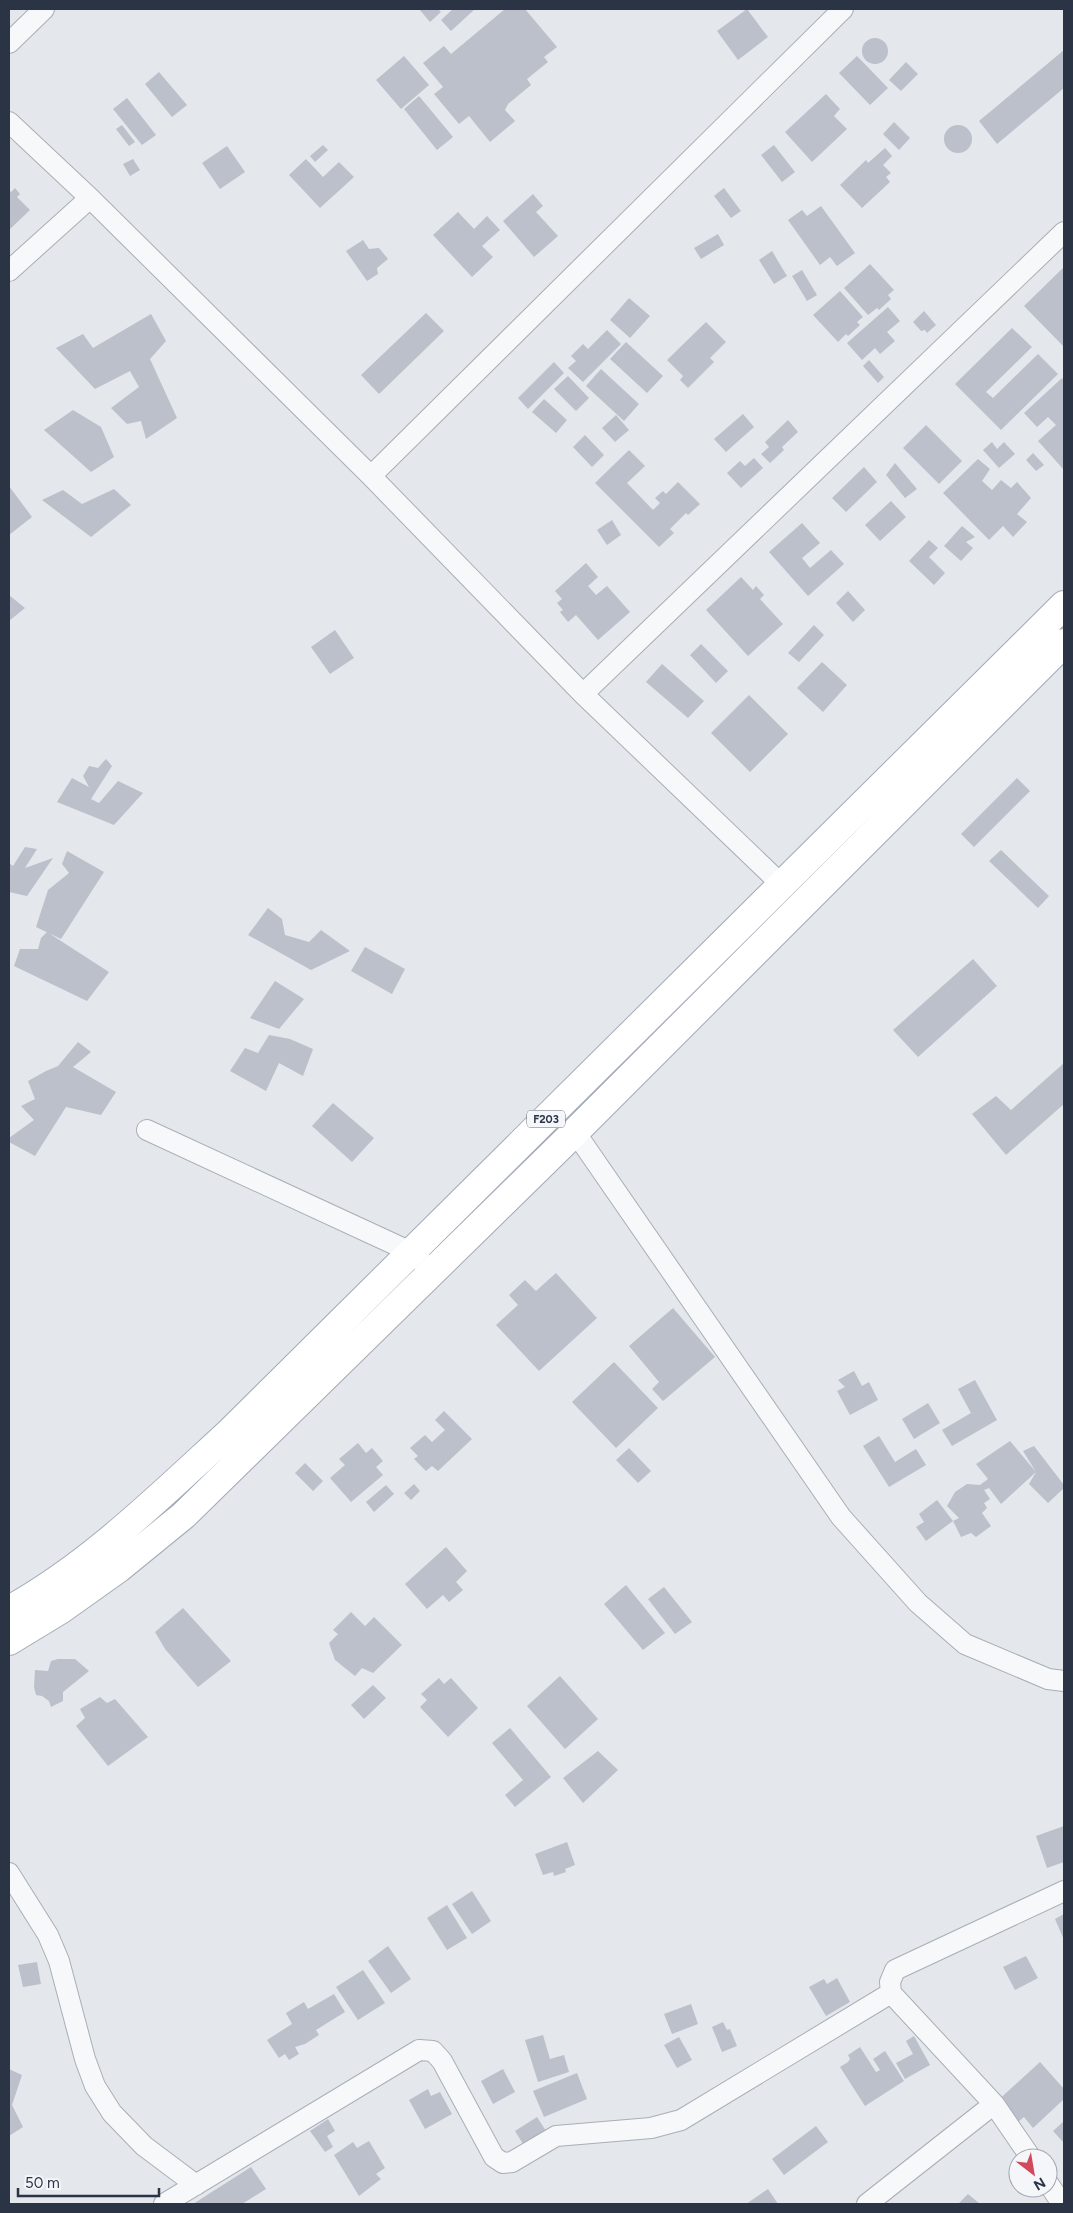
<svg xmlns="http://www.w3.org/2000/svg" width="1073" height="2213" font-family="Figtree,sans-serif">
<rect width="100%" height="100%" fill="#e4e7ec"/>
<!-- building -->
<path fill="#bbc0ca" d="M419 9H438L441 12 430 22Z
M453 9H475L451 31 441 20Z
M505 9H525L557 47 544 57 548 62 527 79 531 85 508 104 505 110 515 121 490 142 469 116 459 124 434 94 443 87 423 63 444 46 451 54Z
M747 9 768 37 738 60 717 31Z
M862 51a13 13 0 1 1 26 0a13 13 0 1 1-26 0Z
M1064 50V88L997 144 979 121Z
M404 56 429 85 401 109 376 80Z
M857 56 888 88 870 105 839 73Z
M906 62 918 74 901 91 889 80Z
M159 72 187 105 172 117 145 84Z
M826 94 840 109 834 116 847 129 812 162 785 132Z
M419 96 453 137 437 150 404 109Z
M127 98 156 135 142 145 113 109Z
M894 122 910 138 899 150 883 134Z
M944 139a14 14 0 1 1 28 0a14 14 0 1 1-28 0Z
M122 125 135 142 129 146 116 129Z
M323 145 328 150 315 162 310 156Z
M774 145 795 172 782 182 761 155Z
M227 146 245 172 220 189 202 163Z
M885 148 892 156 883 165 891 173 886 177 890 182 862 208 840 185 866 160 868 163Z
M133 159 140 170 130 176 123 164Z
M306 159 323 177 339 162 354 177 320 208 289 175Z
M15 188 20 194 17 197 30 210 9 230V190L11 192Z
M724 188 741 211 731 218 714 196Z
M533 194 543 206 536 212 558 236 534 257 503 221Z
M821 206 855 253 837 266 830 257 820 265 788 220 802 210 807 216Z
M458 212 474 229 487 216 500 230 482 246 493 257 472 277 433 235Z
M718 234 724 245 701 259 694 248Z
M363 240 369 249 379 248 388 259 377 268 378 274 367 281 346 251Z
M772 251 787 276 774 284 759 260Z
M870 264 894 290 888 295 891 299 879 310 877 308 868 315 844 288Z
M1064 267V347L1024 306Z
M802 270 817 295 807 301 792 276Z
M840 291 863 317 857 322 860 325 848 336 846 334 838 342 813 315Z
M629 298 650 316 630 338 610 320Z
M888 307 900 321 887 332 895 341 880 354 875 348 862 360 847 343Z
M924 311 936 325 927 333 925 330 921 331 913 322Z
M426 313 444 331 379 394 361 375Z
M151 314 166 341 150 359 177 418 146 439 141 421 127 424 111 408 139 387 130 371 95 389 56 348 83 334 93 348Z
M706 322 726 342 710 358 714 362 688 388 680 380 683 376 667 360Z
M1012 328 1032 347 986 392 993 398 1038 354 1058 374 1001 430 955 384Z
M607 330 621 344 583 382 568 368 576 361 571 356 583 344 588 349Z
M626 342 663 376 647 393 610 359Z
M869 360 884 377 878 383 863 366Z
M554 362 564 373 528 409 518 398Z
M601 369 639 404 624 421 586 386Z
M568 376 589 398 576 411 554 389Z
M1062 378 1064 381V470L1038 441 1056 425 1048 417 1037 427 1024 413Z
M544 399 567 420 556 433 532 412Z
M73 410 101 427 114 457 91 472 44 430Z
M743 414 754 427 726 452 714 439Z
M616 415 629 430 615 442 602 428Z
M788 420 798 432 782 447 784 450 770 463 761 454 769 447 765 442Z
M926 425 962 461 939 484 903 448Z
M585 435 604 455 592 467 573 447Z
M992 442 997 449 1004 442 1015 454 999 468 983 450Z
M629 450 645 466 627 483 653 510 660 503 655 498 663 491 666 494 678 482 700 504 688 515 686 513 670 529 674 533 659 547 595 483Z
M1033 453 1044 465 1036 471 1026 460Z
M754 458 763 468 741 488 727 473 740 461 745 466Z
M978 459 990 469 982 481 992 490 1001 480 1011 488 1017 482 1031 498 1017 514 1027 522 1013 537 1003 526 989 540 943 493Z
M895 463 917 489 905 498 886 475Z
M864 467 877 482 846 512 832 498Z
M9 486 32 517 9 535Z
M114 489 131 505 91 537 42 500 63 490 82 504Z
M891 501 906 517 880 541 865 525Z
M612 520 621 535 607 545 597 530Z
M802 523 820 543 802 558 810 568 831 550 844 564 808 596 769 552Z
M962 526 975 537 966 542 973 548 961 561 944 546Z
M929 540 938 548 929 557 945 573 934 585 909 561Z
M586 563 598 577 588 586 596 595 607 586 630 612 598 640 576 615 568 622 560 612 563 610 557 603 562 599 555 591Z
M741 577 753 590 756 586 764 595 760 599 783 624 748 656 706 610Z
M848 591 865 610 853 622 836 603Z
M9 595 25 608 9 621Z
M814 625 824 635 799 662 788 653Z
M335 630 354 658 330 674 311 647Z
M701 644 728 671 716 683 690 655Z
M822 662 847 685 823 712 797 688Z
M662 664 704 701 688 718 646 682Z
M749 695 788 734 750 772 711 733Z
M106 759 112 766 91 799 99 803 118 781 143 793 114 825 57 802 72 778 89 787 83 776 89 766 98 768Z
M1017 778 1030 791 974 847 961 834Z
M25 847 37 849 25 868 53 858 27 896 9 892V863L13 866Z
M1001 850 1049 896 1038 908 989 861Z
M67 851 104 872 61 939 36 927 48 890 69 873 62 864Z
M268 908 282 919 285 935 309 942 321 930 350 951 311 970 248 935Z
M47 932 109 972 87 1001 14 966 20 949H38L41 938Z
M365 947 405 969 392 994 351 971Z
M973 959 997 986 918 1057 893 1030Z
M275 981 304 999 279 1029 250 1018Z
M269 1035 290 1039 313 1049 303 1076 279 1063 266 1091 230 1071 245 1048 258 1053Z
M78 1042 91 1052 73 1067 116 1092 101 1115 66 1107 35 1156 9 1142V1138L34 1120 21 1106 35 1099 28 1081 46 1071 58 1066Z
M1064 1063V1104L1006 1155 972 1114 996 1096 1011 1110Z
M333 1103 374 1138 352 1162 312 1126Z
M556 1273 597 1318 539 1371 496 1325 518 1305 509 1295 525 1280 536 1291Z
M673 1308 715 1357 663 1401 652 1389 659 1382 629 1346Z
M614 1362 658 1408 616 1448 572 1402Z
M854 1371 862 1386 869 1382 878 1400 850 1415 837 1391 845 1387 838 1380Z
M975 1380 997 1420 952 1446 942 1430 971 1413 958 1389Z
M928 1403 940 1423 914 1439 902 1419Z
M444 1411 472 1439 438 1471 432 1466 426 1471 414 1459 418 1456 410 1448 425 1435 432 1442 445 1430 435 1420Z
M879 1436 895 1462 916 1449 926 1465 889 1487 863 1446Z
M1010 1441 1036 1472 1001 1504 989 1488 984 1490 990 1499 984 1503 987 1508 982 1513 991 1526 976 1537 971 1533 961 1537 953 1521 959 1518 947 1506 955 1492 967 1484 980 1485 988 1479 976 1464Z
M358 1443 366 1453 372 1448 383 1461 376 1467 383 1475 351 1502 330 1478 345 1465 339 1459Z
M1034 1446 1064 1485V1488L1048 1503 1029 1484 1036 1472 1023 1451Z
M629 1448 651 1471 638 1483 616 1460Z
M305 1463 323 1481 313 1491 295 1473Z
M414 1484 420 1491 411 1500 404 1493Z
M386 1485 394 1494 374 1512 366 1502Z
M937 1500 953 1521 926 1541 916 1527 924 1522 919 1514Z
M446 1547 467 1571 456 1582 463 1590 449 1602 443 1595 427 1609 405 1584Z
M626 1585 665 1633 643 1650 604 1604Z
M664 1587 692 1622 675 1634 648 1599Z
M183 1608 231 1661 198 1687 165 1649 155 1632Z
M351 1612 365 1626 374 1617 402 1645 373 1673 362 1668 355 1676 335 1660 329 1643 338 1634 333 1630Z
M58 1659H75L89 1671 63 1692V1701L51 1707 49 1701 42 1696 36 1695 34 1687 35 1670 48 1671 51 1661Z
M560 1676 598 1719 565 1749 527 1706Z
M439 1678 444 1684 451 1678 478 1708 448 1737 420 1707 427 1700 421 1694Z
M373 1685 386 1698 364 1719 351 1705Z
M100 1697 107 1703 115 1699 148 1737 108 1766 76 1726 85 1718 80 1709Z
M510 1728 551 1777 515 1807 505 1795 523 1780 492 1743Z
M598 1751 618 1770 583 1803 563 1778Z
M1064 1826V1862L1047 1868 1036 1836Z
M567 1842 575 1865 565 1869 566 1872 554 1876 553 1872 543 1875 535 1854Z
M472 1891 491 1921 472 1934 452 1904Z
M447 1905 467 1938 447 1950 427 1918Z
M1064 1914V1940L1055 1919Z
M388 1946 411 1979 391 1993 368 1961Z
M1026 1956 1038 1978 1015 1990 1003 1967Z
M37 1962 41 1984 23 1987 18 1965Z
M363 1970 385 2003 358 2020 336 1987Z
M837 1978 850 2002 826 2016 809 1987 824 1979 827 1984Z
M334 1994 345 2012 316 2030 319 2035 305 2044 295 2047 299 2054 289 2060 285 2054 279 2058 267 2040 292 2024 286 2013 304 2002 308 2009Z
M691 2004 698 2024 672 2034 664 2014Z
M723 2022 727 2030 730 2029 737 2046 722 2052 712 2027Z
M543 2035 550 2059 564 2055 569 2072 538 2082 525 2040Z
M914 2036 930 2065 905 2079 896 2063 913 2054 906 2041Z
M679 2037 692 2060 677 2068 664 2045Z
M860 2047 876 2072 880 2070 873 2059 885 2051 904 2081 865 2106 840 2067 848 2062 850 2059 848 2055Z
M1040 2062 1064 2089V2099L1033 2128 1024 2117 1017 2123 994 2104Z
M9 2069 22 2075 12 2105 23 2127 9 2136Z
M503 2069 515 2092 493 2104 481 2081Z
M577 2073 587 2099 544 2117 533 2091Z
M428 2089 431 2096 440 2092 452 2114 425 2129 409 2100Z
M537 2117 546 2131 523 2144 515 2131Z
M328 2119 335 2131 327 2136 333 2147 325 2152 310 2131Z
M1064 2121V2143L1053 2131Z
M816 2126 828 2142 784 2175 772 2159Z
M369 2141 385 2168 376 2174 381 2179 359 2196 334 2155 353 2142 357 2148Z
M251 2167 266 2189 242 2204H193Z
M768 2189 778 2204H746Z
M968 2194 980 2204H958Z"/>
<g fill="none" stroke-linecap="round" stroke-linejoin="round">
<defs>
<path id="street" d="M9 43 44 9
M9 122 90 198 371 476 583 694 782 885
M9 271 90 198
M371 476 843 9
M583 694 1064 232
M147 1130 411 1252 432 1271
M575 1132 841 1517 918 1603 965 1644 1048 1679 1064 1681
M9 1873 48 1935 59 1961 85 2059 95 2086 112 2113 144 2146 196 2185
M1031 2158 994 2104 891 1993 890 1982 895 1970 1064 1891
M1048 2183 1062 2204
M164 2204 419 2050 433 2051 442 2061 494 2157 503 2163 512 2162 556 2136 651 2128 681 2120 891 1993
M867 2204 994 2104"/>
<path id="primary" d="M9 1610C92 1564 161 1495 231 1431L1064 605
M9 1641 60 1610 119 1568 184 1515 575 1132 1064 643"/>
</defs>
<!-- street casing -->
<use href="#street" stroke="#a9aeb7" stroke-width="22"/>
<!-- primary casing -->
<use href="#primary" stroke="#a3abb8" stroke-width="30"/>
<!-- street -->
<use href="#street" stroke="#f7f8fa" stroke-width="20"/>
<!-- primary -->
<use href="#primary" stroke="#fff" stroke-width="28"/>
</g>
<g text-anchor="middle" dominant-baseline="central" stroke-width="5" stroke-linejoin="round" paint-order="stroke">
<!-- shield labels -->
<rect fill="#f4f6f9" stroke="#676e7b" stroke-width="1" x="527" y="1110.5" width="38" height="17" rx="4"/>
<g font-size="11" font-weight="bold" fill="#2b3445">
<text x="546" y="1119">F203</text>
</g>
</g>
<!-- border -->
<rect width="1073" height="2213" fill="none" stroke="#2b3445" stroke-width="20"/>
<!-- north arrow -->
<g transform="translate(1033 2173) rotate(149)"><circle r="24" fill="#f4f6f9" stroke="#a4a8b1"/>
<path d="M0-4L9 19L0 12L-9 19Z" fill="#d1495b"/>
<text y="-8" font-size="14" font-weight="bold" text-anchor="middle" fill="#2b3445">N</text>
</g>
<!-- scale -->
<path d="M18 2188v8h141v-8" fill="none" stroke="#2b3445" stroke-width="2.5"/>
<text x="25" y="2188" font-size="15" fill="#2b3445" stroke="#f4f6f9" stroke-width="4" paint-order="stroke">50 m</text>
</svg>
